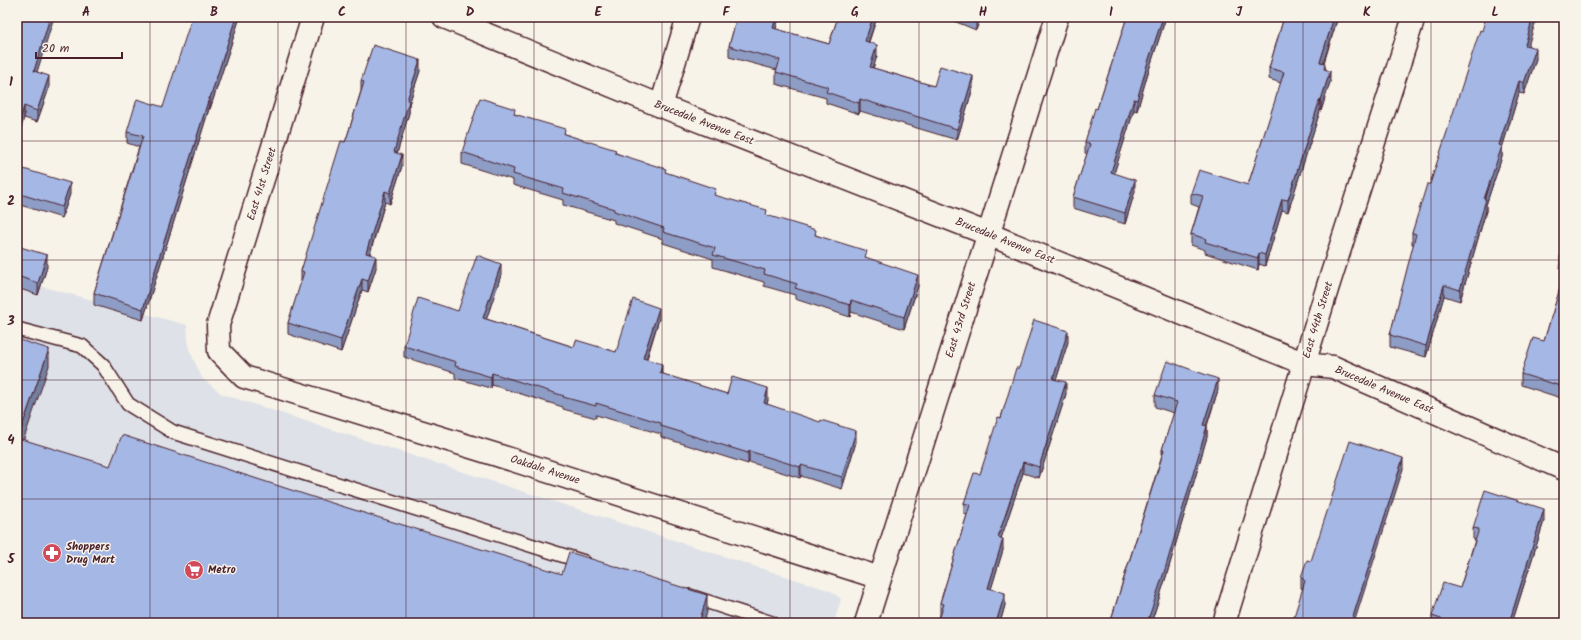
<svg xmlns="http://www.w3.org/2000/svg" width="1581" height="640" font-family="Kalam,sans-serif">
<rect width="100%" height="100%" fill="#f7f3e8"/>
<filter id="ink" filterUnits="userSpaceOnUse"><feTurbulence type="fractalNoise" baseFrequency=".025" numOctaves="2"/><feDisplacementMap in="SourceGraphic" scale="8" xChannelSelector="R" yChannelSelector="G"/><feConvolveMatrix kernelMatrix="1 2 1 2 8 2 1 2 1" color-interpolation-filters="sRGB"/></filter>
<g filter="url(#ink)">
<!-- built -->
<path fill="#dee1e7" d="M17 280 187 325 189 349 202 378 222 394 831 591 841 599 834 623H17Z"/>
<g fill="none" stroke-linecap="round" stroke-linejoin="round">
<defs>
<path id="service" d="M17 329 82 346 103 365 128 404 173 432 584 562
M690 596 772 623"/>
<path id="minor" d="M313 17 218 325 219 351 244 377 497 455 880 578
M444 17 661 106 988 234 1305 364 1333 367 1564 469
M661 106 688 17
M866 623 1057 17
M1224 623 1328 286 1414 17"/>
</defs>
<!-- service casing -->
<use href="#service" stroke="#4a1f2b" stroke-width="16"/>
<!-- minor casing -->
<use href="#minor" stroke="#4a1f2b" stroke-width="25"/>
<!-- service -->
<use href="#service" stroke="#f7f3e8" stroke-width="13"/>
<!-- minor -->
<use href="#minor" stroke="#f7f3e8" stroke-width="22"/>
</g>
<!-- wall -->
<path fill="#8d9dc5" stroke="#4a1f2b" d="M17 17 37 72 49 88 37 122 24 118Z
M240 17 210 109H209L143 320 94 305V293L139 147 127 143V132L163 107Z
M737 17H779L776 29 829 44 838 17H877L869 42 877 56 873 68 934 86 973 88 957 140 860 111 859 114 826 103V98L776 84V72L777 70 729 57V46Z
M944 17H981L976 30Z
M1127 17H1166L1147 76 1137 111 1134 110 1114 173 1135 191 1125 224 1073 208V197L1087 154 1085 153V142L1097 109Z
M1284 17H1338L1324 63 1330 82 1321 111H1320L1288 212 1282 210 1265 266 1259 264 1258 270 1205 253V250L1191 245V234L1199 207 1191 204V193L1248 185 1281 83 1269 79V68Z
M1482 31 1528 46 1536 59 1524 94 1519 93 1502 148V157L1486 205V211L1460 301 1444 296 1426 357 1390 347V335L1414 245 1412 244V233L1430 184Z
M420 71 409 104V113L397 153 402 166 390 204 385 202 370 254 376 268 368 292 362 290 341 352 288 334V323L301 283V271L345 142 347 137 361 91V81Z
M515 114 565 134 616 153 666 173 716 196 816 235 867 258 918 286 904 329 851 312 850 317 795 299V295L764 286V282L713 267V259L663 243V239L614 223V220L563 205V200L513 185V180L462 164V152Z
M17 167 70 194 62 218 17 204Z
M1564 245V270L1560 268V257Z
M17 246 47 267 38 295 17 288Z
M501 275 486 319 574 347 616 352 659 319 647 359 662 374 727 394 768 400 767 404 856 442 842 489 801 476 800 478 749 462 748 464 661 437V434L596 415V418L563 409V407L492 385 491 388 455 378V373L404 357V346L458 311Z
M1564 275V399L1521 385V374L1544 341Z
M1068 342 1056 380 1066 394 1039 478 1023 473 1001 538 1003 550 991 589 1005 605 1000 623H938L940 614V603L967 515 964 514V503L980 474 1019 368Z
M1218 390 1207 426V437L1166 577 1151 623H1110L1162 455V450L1174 413 1155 407V395Z
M1403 469 1303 590 1301 588V577L1311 561Z
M1544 521 1512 623H1432V616L1460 588 1475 540 1473 539V528Z"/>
<!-- shaded-wall -->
<path fill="#7380a0" stroke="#4a1f2b" d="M50 17H54L34 82V71Z
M236 17H240L210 109V98Z
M776 17H779L773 39V28Z
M873 17H877L865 52V41Z
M976 17H981L976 30Z
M1163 17H1166L1147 76 1137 111V100L1147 65Z
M1334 17H1338L1320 73V62Z
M1533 17H1537L1525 56V45Z
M877 45V56L870 78V67Z
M1536 48V59L1524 94V83Z
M420 60V71L409 104V113L394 164V152L407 100Z
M1330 71V82L1321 111V100Z
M49 76V88L37 122V111Z
M973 76V88L957 140V129Z
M1519 81V93L1502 148V157L1486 205V211L1460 301V290L1499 145Z
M209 98V109L143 320V309Z
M860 99V111L859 114V103Z
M1134 99V110L1111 183V172Z
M1320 99V111L1288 212V200Z
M24 106V118L17 142V130Z
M402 155V166L390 204V193Z
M1135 180V191L1125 224V213Z
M70 183V194L62 218V207Z
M385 191V202L366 265V253Z
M1282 199V210L1265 266V255Z
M1259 253V264L1258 270V258Z
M47 255V267L38 295V283Z
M376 256V268L368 292V281Z
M501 264V275L483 330V318Z
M918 275V286L904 329V317Z
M362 279V290L341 352V340Z
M1444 285V296L1426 357V346Z
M851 300V312L850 317V305Z
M659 308V319L643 369V358Z
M1068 331V342L1053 390V379Z
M49 349V366L18 456V438Z
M662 364V375L660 373Z
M492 373V385L491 388V377Z
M1218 379V390L1203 436V425Z
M1066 382V394L1039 478V467Z
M768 388V400L764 414V403Z
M1207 426V437L1166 577 1151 623H1147Z
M856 431V442L842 489V477Z
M749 451V462L748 464V453Z
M1403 458V469L1354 623H1351Z
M1023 462V473L998 548V537Z
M801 465V476L800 478V467Z
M1544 509V521L1512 623H1509Z
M1003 539V550L988 599V588Z
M1005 593V605L1000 623H996Z
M707 595V612L704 623 700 620Z"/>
<!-- building -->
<path fill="#a4b7e5" stroke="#4a1f2b" d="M17 17H50L34 71 49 76 37 111 24 106 17 130Z
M192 17H236L210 98H209L143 309 94 293 143 136 127 132 137 99 163 107Z
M737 17H776L773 28 829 44 838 17H873L865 41 877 45 870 67 934 86 940 66 973 76 957 129 860 99 859 103 826 92 828 87 776 72 780 60 729 46Z
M1127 17H1163L1147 65 1137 100 1134 99 1111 172 1135 180 1125 213 1073 197 1090 144 1085 142 1095 108 1097 109Z
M1284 17H1334L1320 62 1325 63 1324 69 1330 71 1321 100 1320 99 1288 200 1282 199 1265 255 1259 253 1258 258 1205 242 1206 239 1191 234 1203 196 1191 193 1199 170 1248 185 1284 72 1269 68Z
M1486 17H1533L1525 45 1536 48 1524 83 1519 81 1499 145 1502 146 1484 199H1486L1460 290 1444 285 1426 346 1390 335 1416 234 1412 233 1427 184H1430L1480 30 1482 31Z
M373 45 420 60 407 100 409 101 394 152 402 155 390 193 385 191 366 253 376 256 368 281 362 279 341 340 288 323 304 272 301 271 341 141 345 142 347 137 364 82 361 81Z
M480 98 515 109 514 114 565 129 564 134 616 150 615 153 666 169 665 172 716 189 714 195 767 210 766 215 816 230 815 235 867 251 865 257 918 275 904 317 851 300 850 305 795 288 797 284 764 274 765 270 713 255 715 248 663 232 664 228 614 211V209L563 193 564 189 513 174 514 169 462 152Z
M17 167 70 183 62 207 17 193Z
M1564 245V258L1560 257Z
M17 246 47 255 38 283 17 276Z
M477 255 501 264 483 318 574 347 576 340 616 352 633 299 659 308 643 358 662 364 660 373 727 394 732 377 768 388 764 403 820 422 821 420 856 431 842 477 801 465 800 467 749 451 748 453 661 426V423L596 403V406L563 397 564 396 492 373 491 377 455 366 456 362 404 346 418 298 458 311Z
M1564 275V387L1521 374 1533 338 1544 341Z
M1034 320 1068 331 1053 379 1066 382 1039 467 1023 462 998 537 1003 539 988 588 1005 593 996 623H983L976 621 975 623H938L944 604 940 603 970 505 964 503 974 473 980 474 998 417 1001 418 1016 368H1019Z
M17 339 49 349 18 438 110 466 122 435 322 500 562 574 569 552 707 595 700 620 710 623H17Z
M1167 361 1218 379 1203 425 1207 426 1166 566 1147 623H1110L1164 450H1162L1177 402 1155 395Z
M1350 441 1403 458 1351 623H1292L1305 581 1301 577 1307 560 1311 561Z
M1485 490 1544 509 1509 623H1446L1447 621 1432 616 1443 583 1460 588 1479 529 1473 528Z"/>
</g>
<!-- grid -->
<path fill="none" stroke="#4a1f2b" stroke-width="1" stroke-opacity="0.55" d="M150 17V623M278 17V623M406 17V623M534 17V623M662 17V623M790 17V623M919 17V623M1047 17V623M1175 17V623M1303 17V623M1431 17V623M17 141H1564M17 260H1564M17 380H1564M17 499H1564"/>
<!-- icons -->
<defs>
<symbol id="pharmacy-disc" viewBox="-11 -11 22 22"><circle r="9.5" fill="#d1495b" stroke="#f7f3e8"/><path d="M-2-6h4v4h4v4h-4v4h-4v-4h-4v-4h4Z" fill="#fff"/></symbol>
<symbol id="supermarket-disc" viewBox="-11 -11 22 22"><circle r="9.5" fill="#d1495b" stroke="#f7f3e8"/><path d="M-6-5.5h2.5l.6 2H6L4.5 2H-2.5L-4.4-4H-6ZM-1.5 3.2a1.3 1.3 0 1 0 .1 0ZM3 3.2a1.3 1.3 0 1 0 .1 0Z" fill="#fff"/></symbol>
</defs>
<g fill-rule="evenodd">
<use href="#pharmacy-disc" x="41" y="542" width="22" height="22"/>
<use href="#supermarket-disc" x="183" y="559" width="22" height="22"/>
</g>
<g text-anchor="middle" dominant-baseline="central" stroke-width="3" stroke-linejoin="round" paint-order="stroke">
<!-- street labels -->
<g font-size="11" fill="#4a1f2b" stroke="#f7f3e8">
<text transform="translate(704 123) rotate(21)">Brucedale Avenue East</text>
<text transform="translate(262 184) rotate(-73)">East 41st Street</text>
<text transform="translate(1005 241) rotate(22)">Brucedale Avenue East</text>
<text transform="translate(961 320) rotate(-73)">East 43rd Street</text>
<text transform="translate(1318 320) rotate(-73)">East 44th Street</text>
<text transform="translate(1384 390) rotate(23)">Brucedale Avenue East</text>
<text transform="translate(545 470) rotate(18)">Oakdale Avenue</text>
</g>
<!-- poi labels -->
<g font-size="11" font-weight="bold" fill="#4a1f2b" stroke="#f7f3e8" text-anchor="start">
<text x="66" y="547">Shoppers<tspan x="66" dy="13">Drug Mart</tspan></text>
<text x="208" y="570">Metro</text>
</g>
</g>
<!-- margin -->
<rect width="1581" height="640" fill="none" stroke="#f7f3e8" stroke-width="44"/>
<!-- scale -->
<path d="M36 52v6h86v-6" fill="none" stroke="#4a1f2b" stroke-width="2"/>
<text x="42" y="52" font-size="12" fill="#4a1f2b" stroke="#f7f3e8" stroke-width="3" paint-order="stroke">20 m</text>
<rect x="22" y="22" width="1537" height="596" fill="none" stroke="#4a1f2b" stroke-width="1.5"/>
<g font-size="13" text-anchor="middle" font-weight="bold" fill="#4a1f2b">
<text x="86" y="16">A</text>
<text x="214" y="16">B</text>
<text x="342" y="16">C</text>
<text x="470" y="16">D</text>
<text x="598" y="16">E</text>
<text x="726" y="16">F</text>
<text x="855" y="16">G</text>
<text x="983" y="16">H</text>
<text x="1111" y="16">I</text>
<text x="1239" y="16">J</text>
<text x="1367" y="16">K</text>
<text x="1495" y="16">L</text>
<text x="11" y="86">1</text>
<text x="11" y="205">2</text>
<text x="11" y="325">3</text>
<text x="11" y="444">4</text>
<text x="11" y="563">5</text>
</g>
</svg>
